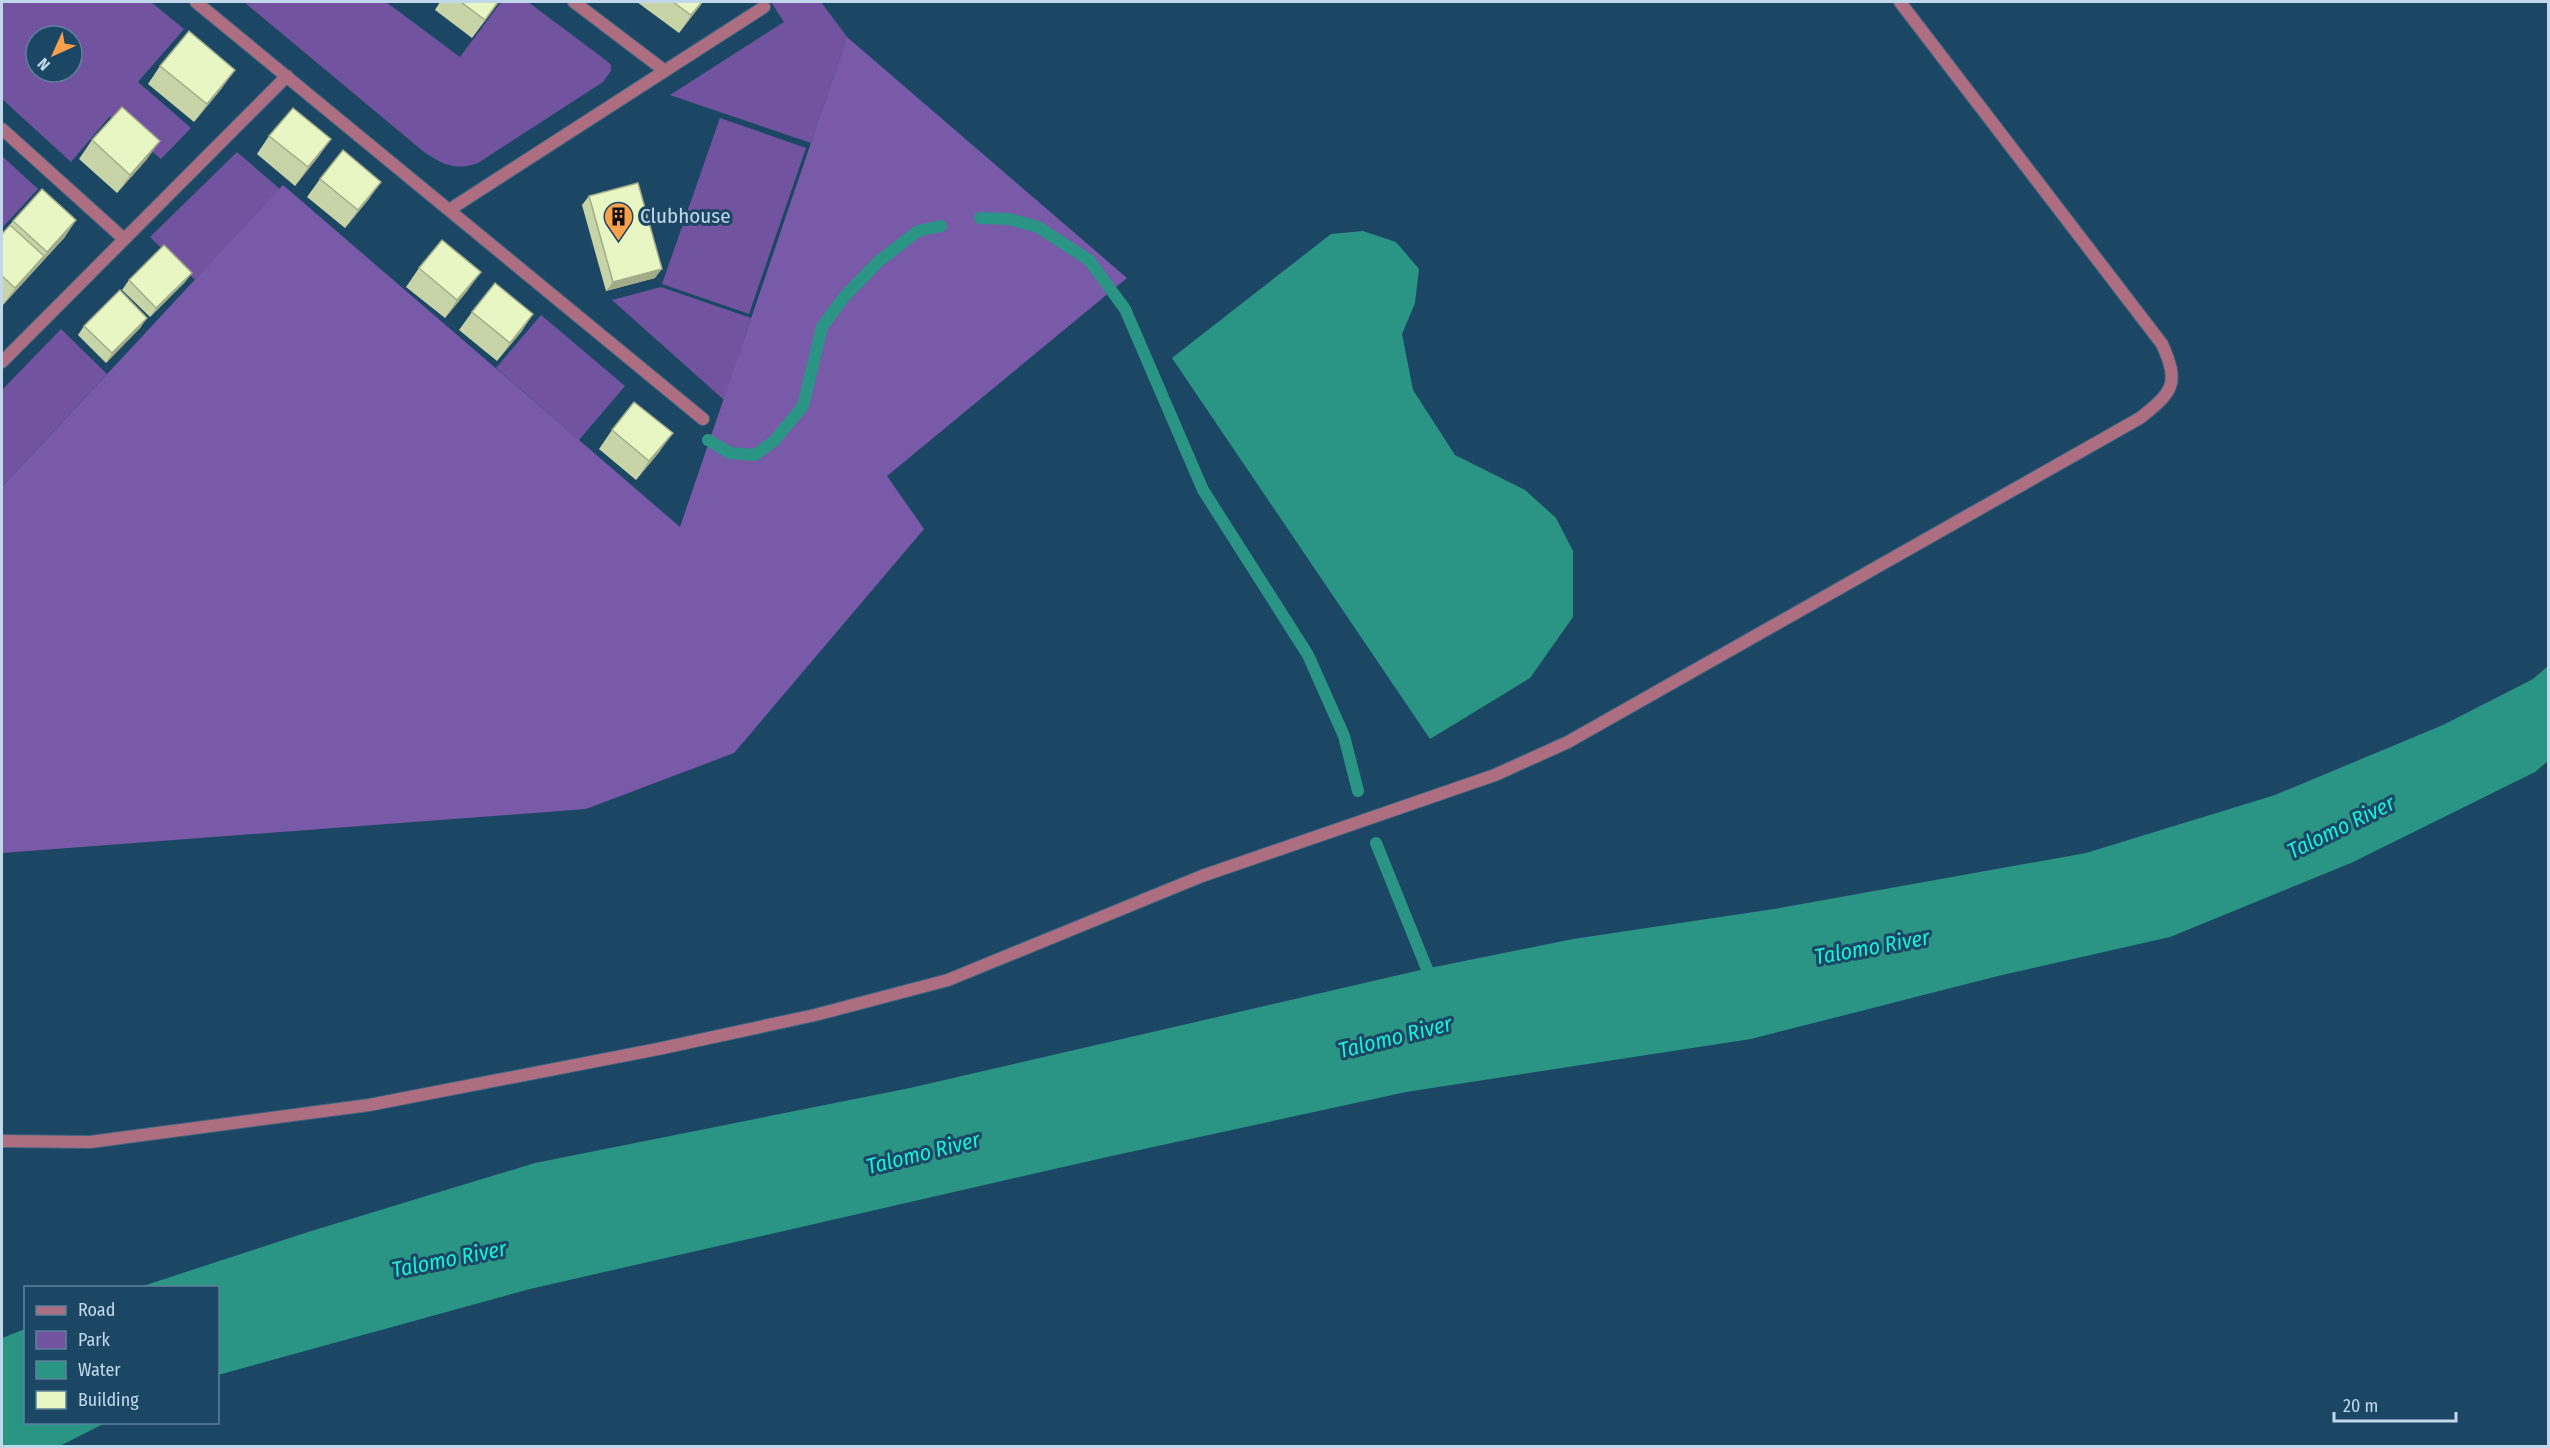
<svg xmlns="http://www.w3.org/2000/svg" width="2550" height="1448" font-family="'Fira Sans Condensed',sans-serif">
<rect width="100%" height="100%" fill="#1b4764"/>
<!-- green -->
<path fill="#7253a0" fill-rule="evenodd" d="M2 2H151L184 29 138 82 191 128 161 159 110 116 71 162 2 99ZM36 36H72V72H36Z
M244 2H386L460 57 501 2H528L607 61 611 65V71L603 82 478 163C456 171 443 165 424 152Z
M771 2H821L847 37 811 143 670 95 784 22Z
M720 118 806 148 749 314 662 284Z
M237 152 280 189 195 280 150 237Z
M2 156 38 189 2 228Z
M661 287 751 318 724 400 612 300Z
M541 315 625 386 579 440 496 368Z
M61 329 107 374 2 487V390Z"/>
<!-- forest -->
<path fill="#795aa8" d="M847 37 1127 278 887 476 924 529 734 753 586 809 2 853V487L283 185 680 527Z"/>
<!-- water -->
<path fill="#2a9585" d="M1363 231 1396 242 1419 269 1415 303 1402 334 1413 390 1455 455 1525 490 1556 518 1573 551V617L1530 678 1430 739 1172 358 1331 234Z
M2548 666V761L2535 772 2351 863 2170 937 1998 976 1751 1039 1406 1092 1107 1157 530 1289 218 1375V1288L140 1287 308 1232 535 1163 910 1088 1425 969 1573 939 1774 909 2086 853 2275 795 2443 725 2533 679Z
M25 1329 26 1422 105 1423 60 1446H2V1338Z"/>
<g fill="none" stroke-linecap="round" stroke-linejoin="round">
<!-- stream -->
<path stroke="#2a9585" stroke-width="12" d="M980 218 1009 219 1038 227 1089 260 1125 309 1203 490 1308 655 1344 736 1358 791
M708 440 730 453 755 455 774 441 803 406 822 327 844 297 879 261 918 231 941 226
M1376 843 1433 984"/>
<defs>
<path id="street" d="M196 2 703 419
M574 2 665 71
M2 129 124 239
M449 210 764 7
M2 362 287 76
M2 1141 90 1142 369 1105 658 1049 815 1015 948 980 1202 876 1495 775 1568 742 2140 418C2173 392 2180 384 2162 344L1900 2"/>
</defs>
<!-- street casing -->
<use href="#street" stroke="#3c647f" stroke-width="14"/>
<!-- street -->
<use href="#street" stroke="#ac6e80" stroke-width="12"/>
</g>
<!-- wall -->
<path fill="#c7d4a7" d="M440 2H499L472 38 435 10Z
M637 2H703L679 33Z
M160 66 222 88 194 122 148 84Z
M269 136 331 139 318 157 295 186 257 154Z
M92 140 147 159 117 193 79 159Z
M320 179 381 182 368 200 345 228 307 197Z
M589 196 655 278 606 291 582 205Z
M76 220 64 238 2 306V234L13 221Z
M419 268 468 290 445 318 406 287Z
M192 273 185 282 150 317 122 290 129 280Z
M472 312 533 314 521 332 497 361 459 330Z
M84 326 141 327 106 363 78 335Z
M612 430 660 451 636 480 599 449Z"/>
<!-- shaded-wall -->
<path fill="#a2ac88" d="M702 2H703L679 33 691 15Z
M235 70 222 88 194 122 207 104Z
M331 139 318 157 295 186 308 167Z
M160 141 147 159 117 193 130 175Z
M381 182 368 200 345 228 358 210Z
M76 220 64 238 34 270 47 252Z
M44 256 31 274 2 306 15 288Z
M662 269 655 278 606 291 613 282Z
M481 272 468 290 445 318 457 300Z
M192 273 185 282 150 317 156 308Z
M533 314 521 332 497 361 510 343Z
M147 318 141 327 106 363 112 353Z
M673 433 660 451 636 480 649 461Z"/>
<!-- building -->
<path fill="#e7f6c2" stroke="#a2ac88" stroke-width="1.5" d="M461 2H498L485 20Z
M673 2H702L691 15Z
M189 31 235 70 207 104 160 66Z
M122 107 160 141 130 175 92 140Z
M293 108 331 139 308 167 269 136Z
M343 150 381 182 358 210 320 179Z
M638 183 662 269 613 282 589 196Z
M42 189 76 220 47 252 13 221Z
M10 225 44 256 15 288 2 276V234Z
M442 240 481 272 457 300 419 268Z
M164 245 192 273 156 308 129 280Z
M495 283 533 314 510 343 472 312Z
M120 290 147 318 112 353 84 326Z
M634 402 673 433 649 461 612 430Z"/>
<!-- icons -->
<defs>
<symbol id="building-pin" viewBox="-11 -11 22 30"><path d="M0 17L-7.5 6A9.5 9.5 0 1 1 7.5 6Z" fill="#f9a04d" stroke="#1b4764"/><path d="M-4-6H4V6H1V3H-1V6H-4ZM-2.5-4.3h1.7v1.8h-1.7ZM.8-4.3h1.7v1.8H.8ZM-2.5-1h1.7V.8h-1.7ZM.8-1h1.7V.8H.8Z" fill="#111"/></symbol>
</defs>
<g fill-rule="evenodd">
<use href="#building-pin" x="602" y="200" width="33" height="45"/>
</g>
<g text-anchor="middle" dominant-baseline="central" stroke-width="6" stroke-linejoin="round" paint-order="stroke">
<!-- poi labels -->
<g font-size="21" fill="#c1d8ea" stroke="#1b4764" text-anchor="start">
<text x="640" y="216">Clubhouse</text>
</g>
<!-- water labels -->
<g font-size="22" font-style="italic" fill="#19f0d5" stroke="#1b4764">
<text transform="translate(2341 827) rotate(-26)">Talomo River</text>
<text transform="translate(1872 947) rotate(-10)">Talomo River</text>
<text transform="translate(1395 1037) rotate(-14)">Talomo River</text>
<text transform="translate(923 1153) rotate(-14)">Talomo River</text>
<text transform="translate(449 1259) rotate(-11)">Talomo River</text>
</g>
</g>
<!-- border -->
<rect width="2550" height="1448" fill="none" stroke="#c1d8ea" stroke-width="6"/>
<!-- legend -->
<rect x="24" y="1286" width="195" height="138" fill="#1b4764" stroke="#5d819a" stroke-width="1.5"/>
<rect x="36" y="1306" width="30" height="9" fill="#ac6e80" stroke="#5d819a" stroke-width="1.5"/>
<text x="78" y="1316" font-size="18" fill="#c1d8ea">Road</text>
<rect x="36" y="1331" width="30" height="18" fill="#7253a0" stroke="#5d819a" stroke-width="1.5"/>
<text x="78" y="1346" font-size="18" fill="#c1d8ea">Park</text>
<rect x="36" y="1361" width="30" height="18" fill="#2a9585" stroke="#5d819a" stroke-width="1.5"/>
<text x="78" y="1376" font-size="18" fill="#c1d8ea">Water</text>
<rect x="36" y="1391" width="30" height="18" fill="#e7f6c2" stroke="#5d819a" stroke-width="1.5"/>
<text x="78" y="1406" font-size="18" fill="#c1d8ea">Building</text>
<!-- north arrow -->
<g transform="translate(54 54) rotate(225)"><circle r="28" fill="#1b4764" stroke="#5d819a" stroke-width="1.5"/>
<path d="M0-4.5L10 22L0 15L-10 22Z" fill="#f9a04d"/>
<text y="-9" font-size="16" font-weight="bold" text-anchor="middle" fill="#c1d8ea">N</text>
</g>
<!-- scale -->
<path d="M2334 1412v9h122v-9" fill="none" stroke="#c1d8ea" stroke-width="3"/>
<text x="2343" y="1412" font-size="18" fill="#c1d8ea" stroke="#1b4764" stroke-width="4.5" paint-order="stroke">20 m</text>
</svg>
